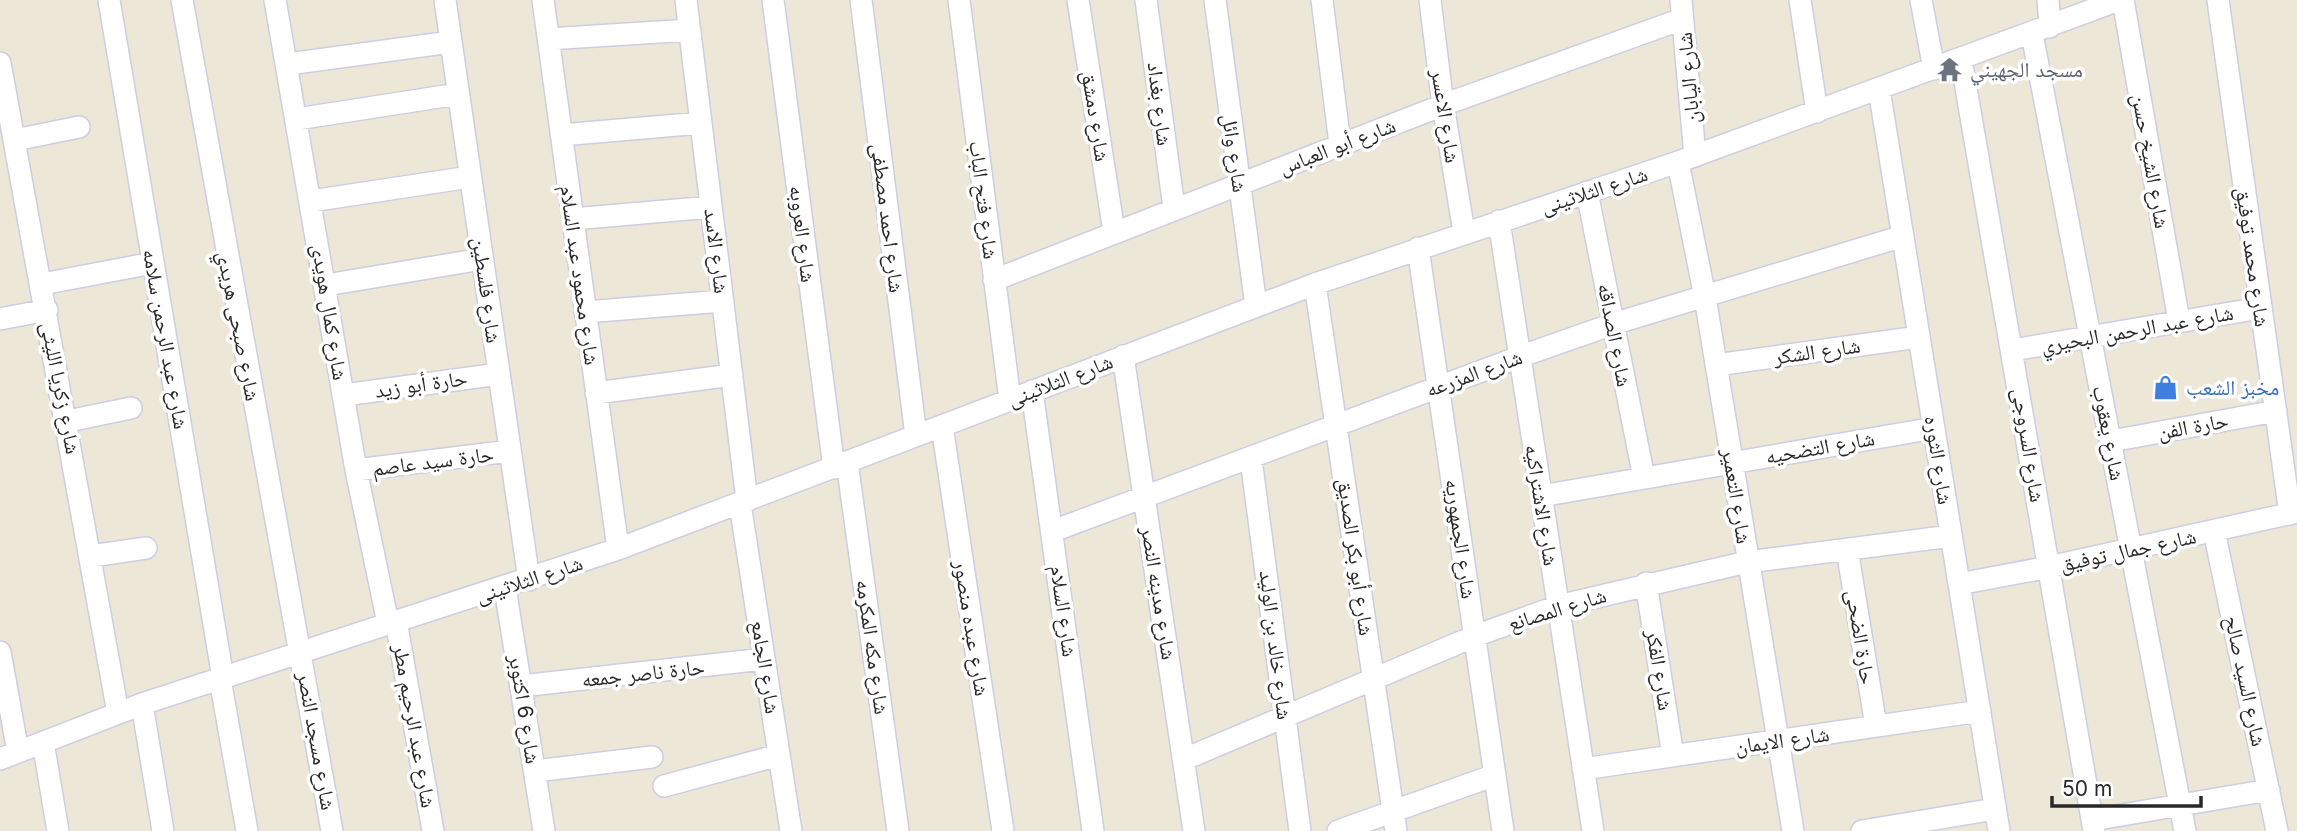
<svg xmlns="http://www.w3.org/2000/svg" width="2297" height="831" font-family="Inter,'Noto Naskh Arabic',sans-serif">
<rect width="100%" height="100%" fill="#ede7d8"/>
<g fill="none" stroke-linecap="round" stroke-linejoin="round">
<defs>
<path id="minor" d="M109 0 223 678
M182 0 332 831
M275 0 356 470 388 623
M445 0 529 580
M543 0 618 549
M686 0 747 501
M773 0 834 468
M861 0 916 436
M959 0 1010 400
M1078 0 1114 232
M1146 0 1174 208
M1215 0 1256 306
M1322 0 1340 144
M1430 0 1443 105 1464 232
M1681 0 1695 156
M1800 0 1817 112
M1921 0 1934 69
M2048 0 2050 27
M2123 0 2179 321
M2218 0 2290 514
M2032 34 2185 831
M548 39 690 30
M1961 59 2094 831
M0 63 118 713
M288 64 451 42
M1879 89 1999 831
M297 119 458 94
M561 135 701 123
M15 140 79 127
M1678 162 1705 297 1793 831
M1587 192 1644 478
M311 201 470 177
M573 219 711 207
M1499 221 1593 831
M1418 248 1503 831
M994 280 1443 105 1682 19
M42 284 153 263
M1315 284 1396 831
M326 285 482 259
M585 312 723 301
M0 319 47 310
M2013 350 2260 308
M1123 356 1194 831
M1716 365 1919 337
M1032 391 1093 831
M596 393 732 375
M344 395 499 374
M68 421 131 408
M942 426 1003 831
M2111 441 2276 411
M1251 459 1300 831
M847 462 898 831
M356 470 510 451
M1541 496 1934 428
M740 504 791 831
M1053 531 1519 357 1613 324 1903 236
M2214 531 2277 831
M1847 549 1876 726
M91 556 146 548
M1646 583 1673 756
M1959 584 2049 567 2297 512
M505 588 544 831
M396 621 433 831
M0 652 18 752
M220 679 247 831
M521 686 764 659
M142 704 163 831
M43 742 58 831
M0 759 142 704 618 549 1315 284 1678 162 2119 0
M1185 759 1475 636 1558 606 1747 562 1951 536
M1583 769 1980 711
M535 771 652 757
M664 786 779 755
M2092 820 2269 790
M1338 831 1495 775
M1862 831 1995 809"/>
</defs>
<!-- minor casing -->
<use href="#minor" stroke="#cdcde3" stroke-width="24"/>
<!-- minor -->
<use href="#minor" stroke="#fff" stroke-width="21"/>
</g>
<!-- icons -->
<defs>
<symbol id="temple-bare" viewBox="-9 -9 18 18"><path d="M0-6L5-2H3V0L6.5 2.5H4V6H1.5V3h-3V6H-4V2.5H-6.5L-3 0V-2H-5Z" fill="#6b7280" stroke="#fff" stroke-width="2.5" paint-order="stroke"/></symbol>
<symbol id="shop-bare" viewBox="-9 -9 18 18"><path d="M-5-2.5h2.3a2.7 3.5 0 0 1 5.4 0H5L5.5 6h-11ZM-1.5-2.5h3a1.5 2.3 0 0 0-3 0Z" fill="#3f7fe0" stroke="#fff" stroke-width="2.5" paint-order="stroke"/></symbol>
</defs>
<g fill-rule="evenodd">
<use href="#temple-bare" x="1932" y="52" width="35" height="35"/>
<use href="#shop-bare" x="2148" y="370" width="35" height="35"/>
</g>
<g text-anchor="middle" dominant-baseline="central" stroke-width="7" stroke-linejoin="round" paint-order="stroke">
<!-- worship labels -->
<g font-size="21" fill="#5b616d" stroke="#fff" text-anchor="start">
<text x="1970" y="69">مسجد الجهيني</text>
</g>
<!-- street labels -->
<g font-size="21" fill="#282828" stroke="#fff">
<text transform="translate(1688 78) rotate(-95)">شارع اليابان</text>
<text transform="translate(1160 104) rotate(83)">شارع بغداد</text>
<text transform="translate(1096 116) rotate(81)">شارع دمشق</text>
<text transform="translate(1446 116) rotate(81)">شارع الاعسر</text>
<text transform="translate(1337 146) rotate(-21)">شارع أبو العباس</text>
<text transform="translate(1235 153) rotate(82)">شارع وائل</text>
<text transform="translate(2151 161) rotate(80)">شارع الشيخ حسن</text>
<text transform="translate(1594 190) rotate(-18)">شارع الثلاثينى</text>
<text transform="translate(984 200) rotate(83)">شارع فتح الباب</text>
<text transform="translate(888 218) rotate(83)">شارع احمد مصطفى</text>
<text transform="translate(803 234) rotate(83)">شارع العروبه</text>
<text transform="translate(717 251) rotate(83)">شارع الاسد</text>
<text transform="translate(2253 257) rotate(82)">شارع محمد توفيق</text>
<text transform="translate(580 275) rotate(82)">شارع محمود عبد السلام</text>
<text transform="translate(487 290) rotate(82)">شارع فلسطين</text>
<text transform="translate(330 312) rotate(81)">شارع كمال هويدى</text>
<text transform="translate(239 326) rotate(79)">شارع صبحى هريدي</text>
<text transform="translate(2137 329) rotate(-10)">شارع عبد الرحمن البحيري</text>
<text transform="translate(1615 335) rotate(79)">شارع الصداقه</text>
<text transform="translate(166 339) rotate(80)">شارع عبد الرحمن سلامه</text>
<text transform="translate(1817 351) rotate(-8)">شارع الشكر</text>
<text transform="translate(1474 373) rotate(-20)">شارع المزرعه</text>
<text transform="translate(1060 380) rotate(-21)">شارع الثلاثينى</text>
<text transform="translate(421 384) rotate(-8)">حارة أبو زيد</text>
<text transform="translate(61 388) rotate(79)">شارع زكريا الليثى</text>
<text transform="translate(2193 426) rotate(-10)">حارة الفن</text>
<text transform="translate(2109 433) rotate(79)">شارع يعقوب</text>
<text transform="translate(2029 445) rotate(81)">شارع السروجى</text>
<text transform="translate(1820 447) rotate(-10)">شارع التضحيه</text>
<text transform="translate(1939 460) rotate(81)">شارع الثوره</text>
<text transform="translate(433 461) rotate(-7)">حارة سيد عاصم</text>
<text transform="translate(1737 496) rotate(81)">شارع التعمير</text>
<text transform="translate(1542 505) rotate(81)">شارع الاشتراكيه</text>
<text transform="translate(1461 539) rotate(82)">شارع الجمهوريه</text>
<text transform="translate(2128 550) rotate(-12)">شارع جمال توفيق</text>
<text transform="translate(1356 557) rotate(82)">شارع أبو بكر الصديق</text>
<text transform="translate(529 579) rotate(-18)">شارع الثلاثينى</text>
<text transform="translate(1159 593) rotate(81)">شارع مدينه النصر</text>
<text transform="translate(1557 609) rotate(-17)">شارع المصانع</text>
<text transform="translate(1064 611) rotate(82)">شارع السلام</text>
<text transform="translate(972 628) rotate(81)">شارع عبده منصور</text>
<text transform="translate(1861 637) rotate(81)">حارة الضحى</text>
<text transform="translate(1276 645) rotate(83)">شارع خالد بن الوليد</text>
<text transform="translate(873 647) rotate(82)">شارع مكه المكرمه</text>
<text transform="translate(766 667) rotate(81)">شارع الجامع</text>
<text transform="translate(1660 670) rotate(81)">شارع الفكر</text>
<text transform="translate(643 673) rotate(-6)">حارة ناصر جمعه</text>
<text transform="translate(2246 681) rotate(78)">شارع السيد صالح</text>
<text transform="translate(525 709) rotate(81)">شارع 6 اكتوبر</text>
<text transform="translate(415 726) rotate(80)">شارع عبد الرحيم مطر</text>
<text transform="translate(1782 740) rotate(-8)">شارع الايمان</text>
<text transform="translate(317 741) rotate(80)">شارع مسجد النصر</text>
</g>
<!-- shop labels -->
<g font-size="21" fill="#366cbe" stroke="#fff" text-anchor="start">
<text x="2186" y="387">مخبز الشعب</text>
</g>
</g>
<!-- scale -->
<path d="M2052 796v10h149v-10" fill="none" stroke="#282828" stroke-width="3.5"/>
<text x="2062" y="796" font-size="21" fill="#282828" stroke="#ffffff" stroke-width="5" paint-order="stroke">50 m</text>
</svg>
